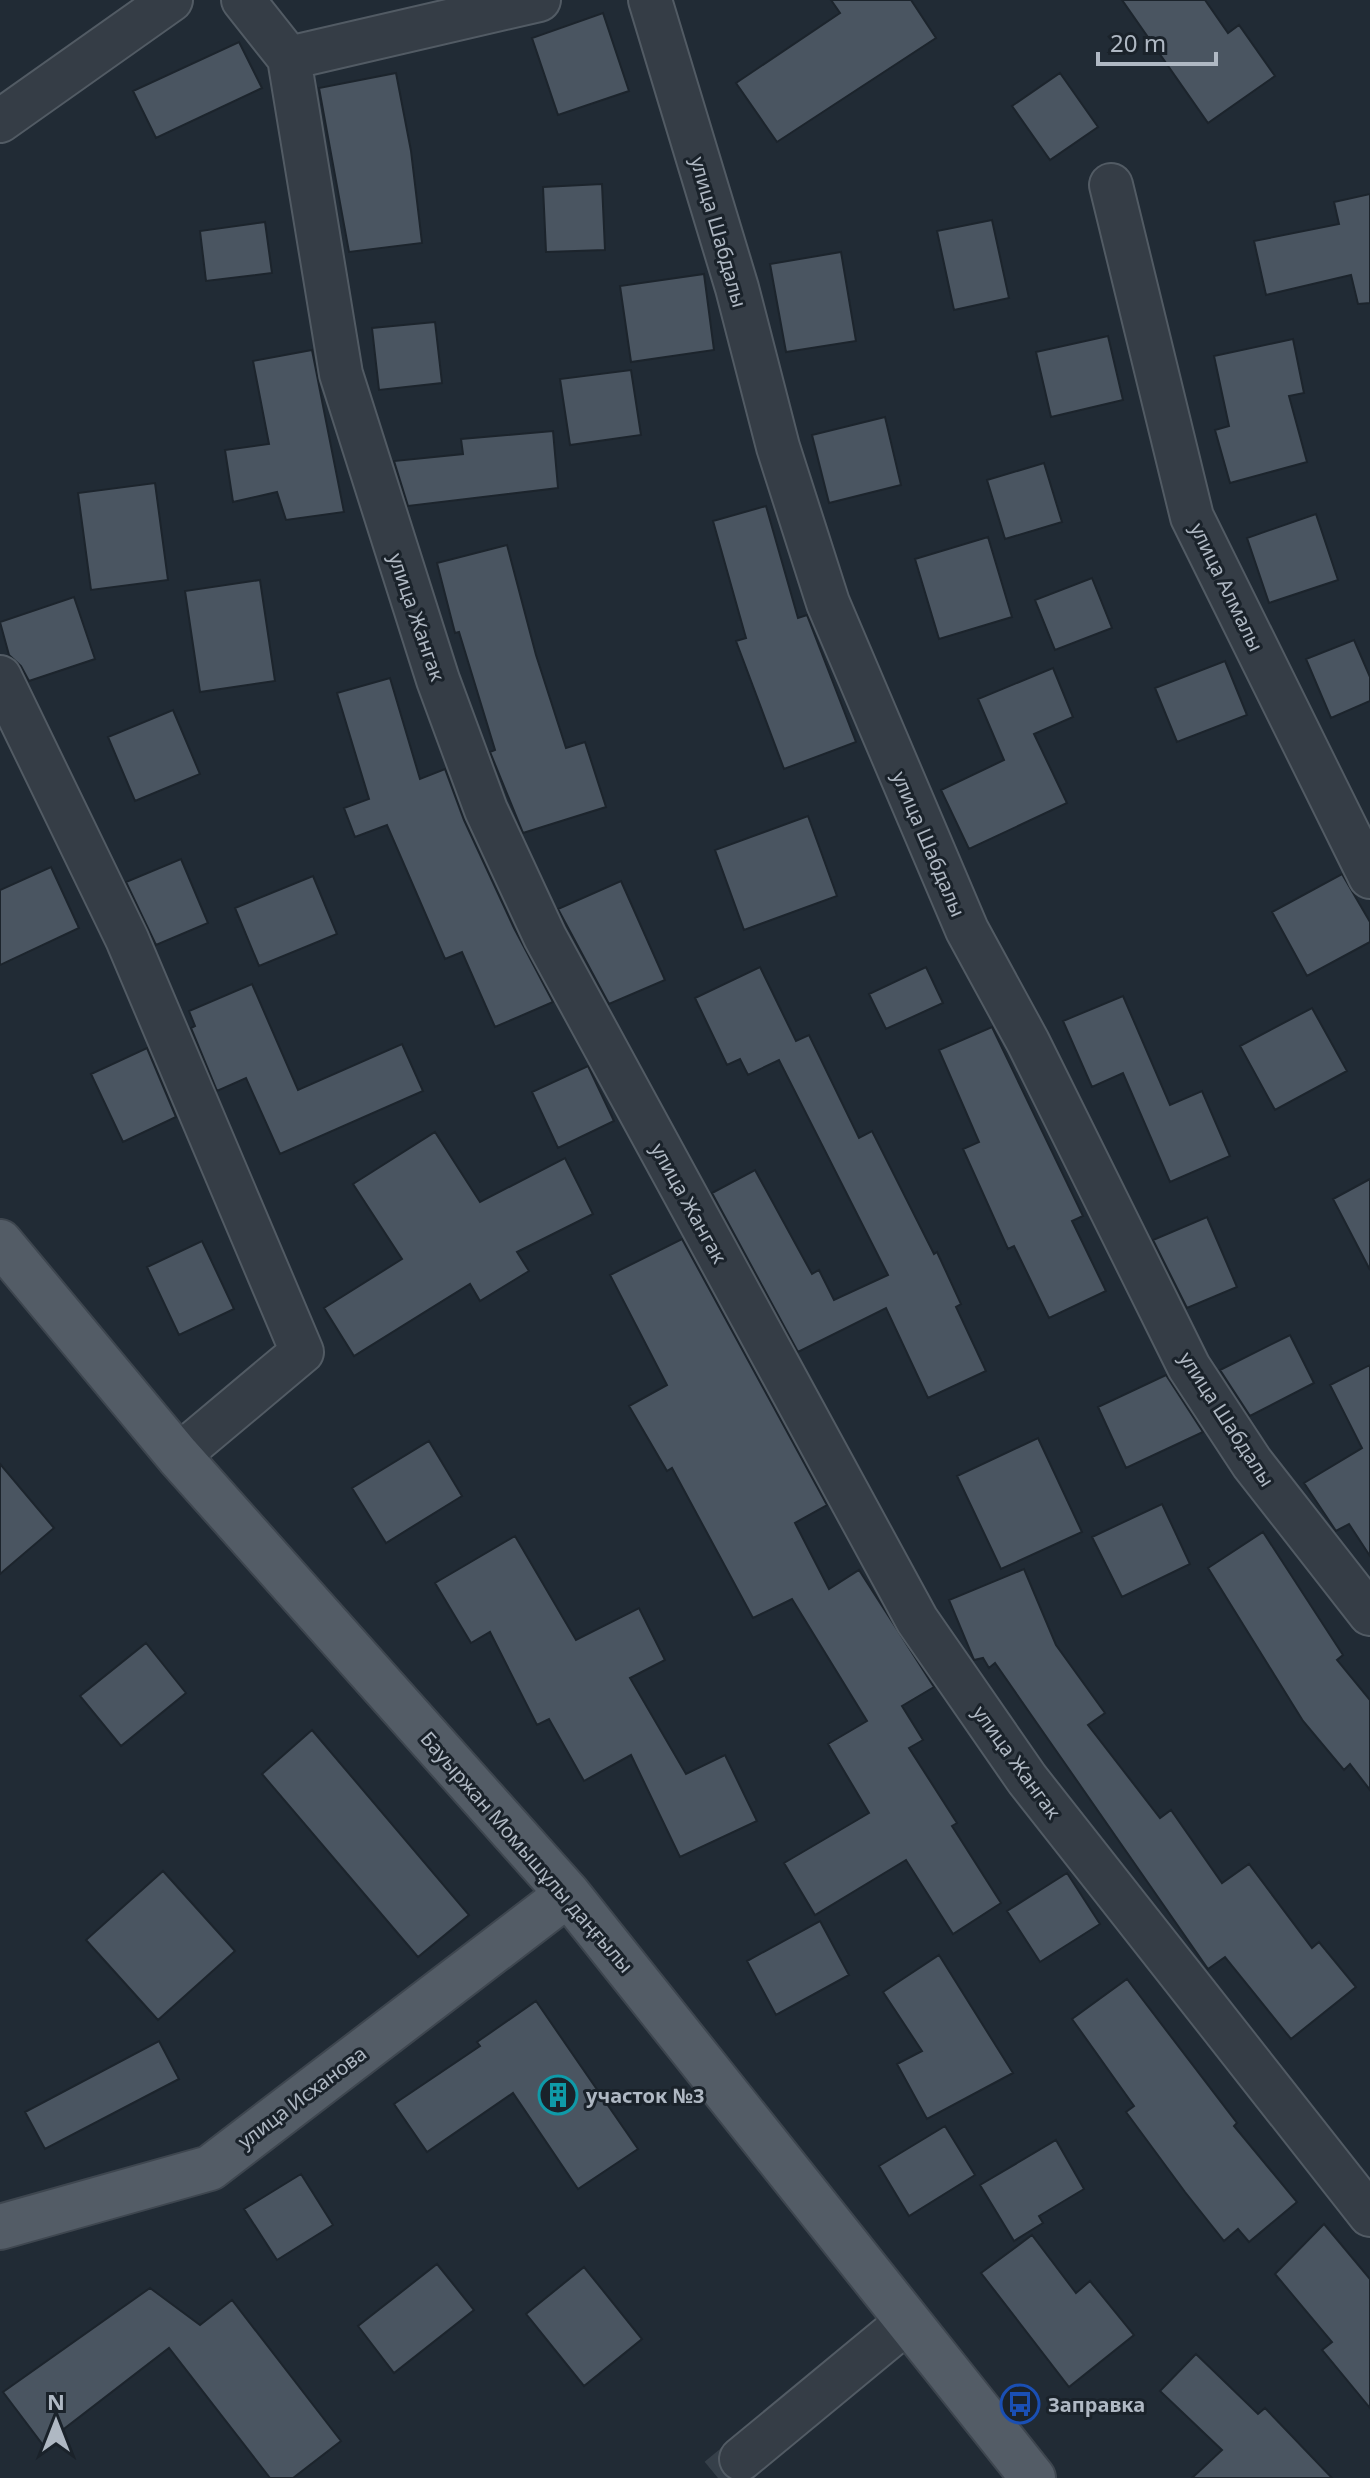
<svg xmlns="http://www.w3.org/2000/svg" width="1370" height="2478" font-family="'Noto Sans',sans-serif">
<rect width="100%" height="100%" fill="#212b35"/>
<!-- building -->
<path fill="#4a5561" stroke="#1c242c" stroke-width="2" d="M831 0H911L936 38 777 142 736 83 840 13Z
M1122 0H1205L1228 33 1239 25 1275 76 1208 123Z
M603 13 629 91 558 115 532 38Z
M239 42 262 88 156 138 133 91Z
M396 73 411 151 422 243 349 252 319 88Z
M1060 73 1098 127 1050 160 1012 106Z
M602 184 605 250 546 252 543 187Z
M1370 194V303L1358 304 1351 275 1266 295 1254 241 1339 224 1334 202Z
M992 220 1009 298 954 310 937 231Z
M265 222 272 273 206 281 200 231Z
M841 252 856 341 786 352 770 264Z
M704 274 714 350 631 362 620 286Z
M435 322 442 383 379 390 372 328Z
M1108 336 1123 400 1051 417 1036 352Z
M1293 339 1304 393 1289 396 1307 462 1230 483 1215 430 1229 426 1214 356Z
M312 350 344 512 286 520 277 492 233 502 225 450 269 444 253 361Z
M631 370 641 435 570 445 560 379Z
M885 417 901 485 829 503 812 435Z
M553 431 558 488 408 506 394 461 463 454 461 439Z
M1044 463 1062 522 1005 539 987 480Z
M155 483 168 580 91 590 78 493Z
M766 506 798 618 807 615 856 742 784 769 736 641 746 638 713 521Z
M1316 514 1338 580 1269 603 1247 538Z
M988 537 1012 617 939 639 915 559Z
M507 545 536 655 566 748 585 742 606 807 523 833 490 752 495 750 459 632 455 633 437 563Z
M1092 578 1112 628 1055 650 1035 600Z
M260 580 275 681 200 692 185 591Z
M74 597 95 659 29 681 21 666 9 655 0 622Z
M1354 640 1370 677V701L1331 718 1306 659Z
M1225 661 1247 715 1177 742 1155 688Z
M1053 668 1073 717 1034 734 1067 803 969 849 941 790 1004 760 978 699Z
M390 678 420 779 445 769 464 820 514 928 553 1002 495 1027 462 952 445 959 387 825 355 837 344 808 369 799 337 693Z
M173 710 200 774 135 801 108 737Z
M808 816 837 896 744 930 715 850Z
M181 859 208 923 156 945 126 882Z
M51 867 79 928 0 965V890Z
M1342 874 1370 922V942L1307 976 1272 912Z
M313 876 337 934 259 966 235 908Z
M621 881 665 980 609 1004 558 909Z
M760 967 796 1041 809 1035 859 1138 872 1131 934 1254 937 1252 961 1304 956 1307 986 1371 928 1398 886 1308 798 1352 712 1193 755 1170 812 1274 819 1270 834 1300 888 1275 779 1060 748 1075 740 1059 727 1065 695 998Z
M926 967 943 1003 886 1029 869 994Z
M252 984 298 1090 402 1044 423 1091 280 1154 246 1078 217 1091 191 1028 195 1026 189 1011Z
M1123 996 1170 1105 1202 1091 1230 1156 1170 1182 1123 1073 1092 1087 1063 1021Z
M1312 1008 1347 1071 1275 1110 1240 1046Z
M992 1027 1083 1216 1072 1221 1106 1291 1049 1318 1014 1246 1008 1249 963 1149 979 1142 939 1050Z
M147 1048 176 1117 123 1142 91 1074Z
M588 1066 614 1121 558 1148 532 1092Z
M435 1132 480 1202 565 1158 593 1214 517 1252 529 1271 480 1301 470 1284 354 1356 324 1308 402 1259 353 1184Z
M1370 1179V1270L1333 1199Z
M1207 1217 1237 1287 1187 1308 1153 1240Z
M682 1239 827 1505 795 1523 829 1589 859 1570 934 1687 902 1706 923 1740 909 1748 957 1823 952 1826 1001 1903 953 1934 906 1860 815 1915 784 1863 869 1813 828 1744 867 1721 792 1599 753 1618 672 1468 667 1471 629 1406 667 1385 610 1275Z
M202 1241 234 1309 179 1335 147 1267Z
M1290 1335 1314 1383 1250 1416 1220 1370Z
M1370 1365V1556L1349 1524 1336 1531 1304 1483 1362 1448 1330 1385Z
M1166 1375 1203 1432 1126 1468 1098 1407Z
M1038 1438 1082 1532 1001 1569 957 1476Z
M429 1441 462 1496 386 1543 352 1488Z
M0 1464 54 1528 0 1574Z
M1162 1504 1190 1564 1122 1597 1092 1537Z
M1263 1532 1343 1655 1337 1660 1370 1700V1790L1350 1764 1344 1770 1303 1721 1208 1568Z
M515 1536 576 1640 639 1608 665 1660 630 1678 686 1774 725 1755 757 1821 680 1857 631 1755 584 1781 549 1719 537 1725 490 1632 471 1643 435 1583Z
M1024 1569 1056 1645 1105 1713 1088 1725 1160 1818 1171 1810 1222 1883 1249 1864 1312 1948 1319 1942 1356 1987 1291 2039 1225 1957 1208 1969 995 1663 989 1668 983 1658 974 1660 949 1600Z
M146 1643 186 1693 121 1746 80 1696Z
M312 1730 469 1915 418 1957 262 1774Z
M163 1871 235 1951 158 2020 86 1940Z
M1067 1873 1100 1924 1040 1962 1007 1911Z
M820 1921 849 1975 776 2015 747 1961Z
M939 1955 1013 2073 927 2119 897 2064 922 2051 883 1992Z
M1127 1979 1237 2123 1234 2126 1297 2202 1249 2242 1238 2229 1224 2241 1185 2192 1126 2112 1134 2106 1072 2019Z
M536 2001 638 2149 578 2189 513 2093 427 2152 394 2104 480 2046 477 2042Z
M159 2041 179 2079 45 2149 25 2112Z
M945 2126 975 2175 909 2216 879 2166Z
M1056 2140 1084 2189 1039 2216 1043 2223 1014 2241 980 2185Z
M301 2174 333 2225 277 2260 244 2209Z
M1324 2224 1370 2279V2408L1322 2350 1332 2342 1275 2274Z
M1032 2235 1076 2293 1090 2281 1134 2335 1069 2387 981 2273Z
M437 2264 474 2310 394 2373 358 2326Z
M584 2267 642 2339 584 2386 526 2314Z
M150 2288 200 2325 232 2300 341 2441 293 2478H270L169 2348 43 2445 3 2392Z
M1196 2354 1258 2414 1265 2408 1332 2478H1192L1222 2450 1160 2391Z"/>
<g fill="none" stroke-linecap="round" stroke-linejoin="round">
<!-- minor-tunnel -->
<path stroke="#36404a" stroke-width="42" stroke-dasharray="42 21" stroke-linecap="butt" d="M718 2478 741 2459"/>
<defs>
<path id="minor" d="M243 0 289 58 539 0
M650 0 737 288 778 447 828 603 967 930 1028 1042 1189 1367 1252 1463 1370 1614
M289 58 341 374 438 680 486 810 545 937 917 1620 1027 1779 1370 2215
M0 121 171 0
M1111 185 1192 517 1370 877
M0 677 127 939 302 1352 178 1456
M741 2459 908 2321"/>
<path id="major" d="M0 1242 178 1456 568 1894 1033 2478
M0 2227 210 2168 568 1894"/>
</defs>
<!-- minor casing -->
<use href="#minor" stroke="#525b64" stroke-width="46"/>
<!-- major casing -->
<use href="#major" stroke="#3e464f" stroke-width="48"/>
<!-- minor -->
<use href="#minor" stroke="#353d46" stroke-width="42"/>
<!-- major -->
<use href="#major" stroke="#535c66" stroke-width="44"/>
</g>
<!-- icons -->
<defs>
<symbol id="building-ring" viewBox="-11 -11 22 22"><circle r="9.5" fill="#1a222a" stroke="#0f9aa8" stroke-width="1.5"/><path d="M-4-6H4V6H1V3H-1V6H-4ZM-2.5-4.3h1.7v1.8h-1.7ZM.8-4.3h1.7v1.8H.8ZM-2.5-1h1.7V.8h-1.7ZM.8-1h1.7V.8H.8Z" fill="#0f9aa8"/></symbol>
<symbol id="bus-ring" viewBox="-11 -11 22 22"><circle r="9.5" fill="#1a222a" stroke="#1a4fb4" stroke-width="1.5"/><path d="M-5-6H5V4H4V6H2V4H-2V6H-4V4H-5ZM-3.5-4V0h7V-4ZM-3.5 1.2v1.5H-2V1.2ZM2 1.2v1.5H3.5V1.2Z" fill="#1a4fb4"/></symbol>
</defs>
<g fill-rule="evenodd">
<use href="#building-ring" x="536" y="2073" width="44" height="44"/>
<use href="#bus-ring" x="998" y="2382" width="44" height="44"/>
</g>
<g text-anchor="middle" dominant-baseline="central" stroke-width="6" stroke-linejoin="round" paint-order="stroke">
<!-- street labels -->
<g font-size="20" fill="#afb8c3" stroke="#1a222a">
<text transform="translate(719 232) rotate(74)">улица Шабдалы</text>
<text transform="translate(1227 587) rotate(64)">улица Алмалы</text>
<text transform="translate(417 617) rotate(71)">улица Жангак</text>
<text transform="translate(929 844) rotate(67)">улица Шабдалы</text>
<text transform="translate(689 1203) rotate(61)">улица Жангак</text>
<text transform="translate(1227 1419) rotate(57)">улица Шабдалы</text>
<text transform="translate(1017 1762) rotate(54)">улица Жангак</text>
<text transform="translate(527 1852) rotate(49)">Бауыржан Момышұлы даңғылы</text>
<text transform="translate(302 2097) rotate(-37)">улица Исханова</text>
</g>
<!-- poi labels -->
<g font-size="20" font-weight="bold" fill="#afb8c3" stroke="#1a222a" text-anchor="start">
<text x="586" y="2095">участок №3</text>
<text x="1048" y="2404">Заправка</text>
</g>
</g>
<!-- north arrow -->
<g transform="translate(56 2422)" stroke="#1a222a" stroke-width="6" paint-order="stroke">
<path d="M0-6L14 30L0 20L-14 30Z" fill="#afb8c3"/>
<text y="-12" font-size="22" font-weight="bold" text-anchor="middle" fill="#afb8c3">N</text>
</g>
<!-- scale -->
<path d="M1098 52v12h118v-12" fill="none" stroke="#afb8c3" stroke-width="4"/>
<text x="1110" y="52" font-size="24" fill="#afb8c3" stroke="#1a222a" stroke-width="6" paint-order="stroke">20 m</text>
</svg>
